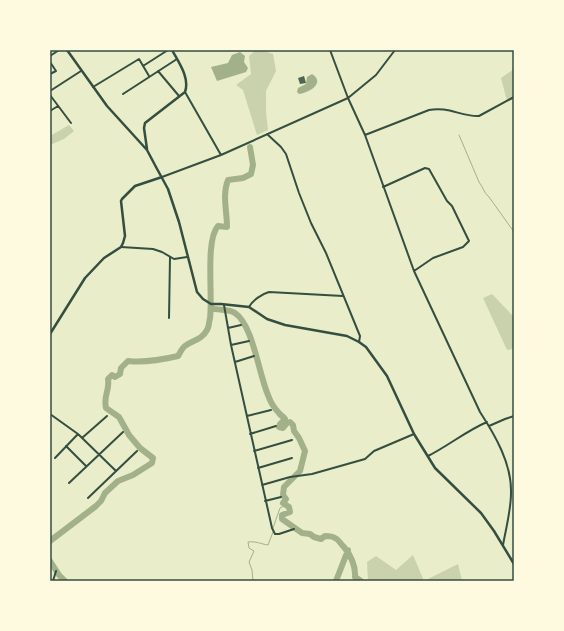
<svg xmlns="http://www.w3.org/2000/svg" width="564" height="631" font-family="Barlow,sans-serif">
<rect width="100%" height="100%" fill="#e9edc9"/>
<!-- green -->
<path fill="#cad2ad" d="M256 50H262L273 54 276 71 266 91V112L268 130 257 135 243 90 236 85 251 74 249 56Z
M514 69V99L507 101 501 78Z
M69 125 74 131 64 139 50 145V136Z
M492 294 514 317V349L507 350 483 298Z
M413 555 424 581 458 564 462 581H368L367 562 376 556 396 570Z"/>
<!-- water -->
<path fill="#a3b18a" d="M240 52 245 56 244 62 248 68 246 72 217 81 211 67 228 63 232 55Z
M312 74C326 83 309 93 299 94L297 92 298 88 306 84 307 77Z"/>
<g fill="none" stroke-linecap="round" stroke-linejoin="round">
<!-- stream -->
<path stroke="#a3b18a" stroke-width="1" d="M459 135 479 182C483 187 484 193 489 197L514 232
M273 528 280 508 286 505
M253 581 252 570 249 562 254 551 249 548 248 542C256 541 261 544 268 545L273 532"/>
<!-- river -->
<path stroke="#a3b18a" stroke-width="6" d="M211 308C219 311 228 308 235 313 253 325 259 375 268 395 270 401 274 408 279 413 281 416 283 416 285 419L280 424 279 427 283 428 287 423 290 422 293 425 294 431 299 438 305 451 300 471 284 487 283 495 286 499 283 503 289 507 290 512 282 515V519L302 533 310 534 314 537 321 539 325 536C329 536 332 536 335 538 340 540 340 544 344 547 350 554 356 566 355 577L361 581
M50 541 96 506 101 501 105 493 118 481 133 475 152 463 153 458 140 448 129 435 119 417 106 408C103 395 110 391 108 379L112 375 115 377 120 374 121 368 128 361C145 363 161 360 178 356 180 353 182 348 185 346 192 340 201 341 207 330 209 327 209 322 210 318 213 297 205 240 218 226L227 227C227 211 222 195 228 180L243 178 251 174 253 165 250 147
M50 561 59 575 65 581
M336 581 348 550"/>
</g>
<!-- building -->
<path fill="#4f6655" d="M304 76 306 83 300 84 298 78Z"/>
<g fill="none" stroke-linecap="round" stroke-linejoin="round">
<!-- minor -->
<path stroke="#344e41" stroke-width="2" d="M330 50 348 98 365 135 414 271 480 412C495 435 512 464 511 493 511 510 506 528 503 545
M50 56 59 50
M50 62 56 71 50 74
M143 66 168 50
M158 71 179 96
M93 87 139 59 149 76
M50 91 81 71
M185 92 221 155
M123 94 177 59
M50 95 71 123
M50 111 58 106
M267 134 281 147 286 154 299 193 311 223 326 253 360 336 359 342
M365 135 429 110C448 106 462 117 479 116L514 97
M162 177 221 155 348 98 376 75 395 50
M383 187 425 168 429 169 447 201 452 206 469 241 463 247 433 258 414 271
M121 247 153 249 162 252 174 259 187 257
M224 305 231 345 272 528 275 534H279L294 529
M249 307C253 300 262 294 269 292L343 296
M169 318 170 257
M228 328 241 325
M231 345 249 341
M235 362 254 356
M50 414 78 434 116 471
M247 416 271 410
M489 426 505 419 514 416
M250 434 276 426
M82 438 107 416
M66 446 86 466
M254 451 292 440
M428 456C448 446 466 431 487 422
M55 458 78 434
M258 468 292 458
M69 483 123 432
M262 485 290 477 312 474 365 459 374 451 414 434
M88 498 137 451
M265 501 281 497
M53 581 56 571"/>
<!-- tertiary -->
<path stroke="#344e41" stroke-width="2.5" d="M67 50 107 106 147 150 156 167 168 189 179 222 197 292 203 299 211 304H221L249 307 267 319 285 325 347 336 359 342 366 347 387 376 414 434 435 468 481 513 494 531 514 564
M147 149 144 128 145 123 185 92C190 78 179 63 172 50
M50 334 85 278 104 258 121 247 123 243 125 236 121 201 122 199 135 186 162 177"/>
</g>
<!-- border -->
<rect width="564" height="631" fill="none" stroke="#fefae0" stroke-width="102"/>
<rect x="51" y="51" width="462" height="529" fill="none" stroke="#344e41" stroke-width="1.5"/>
</svg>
